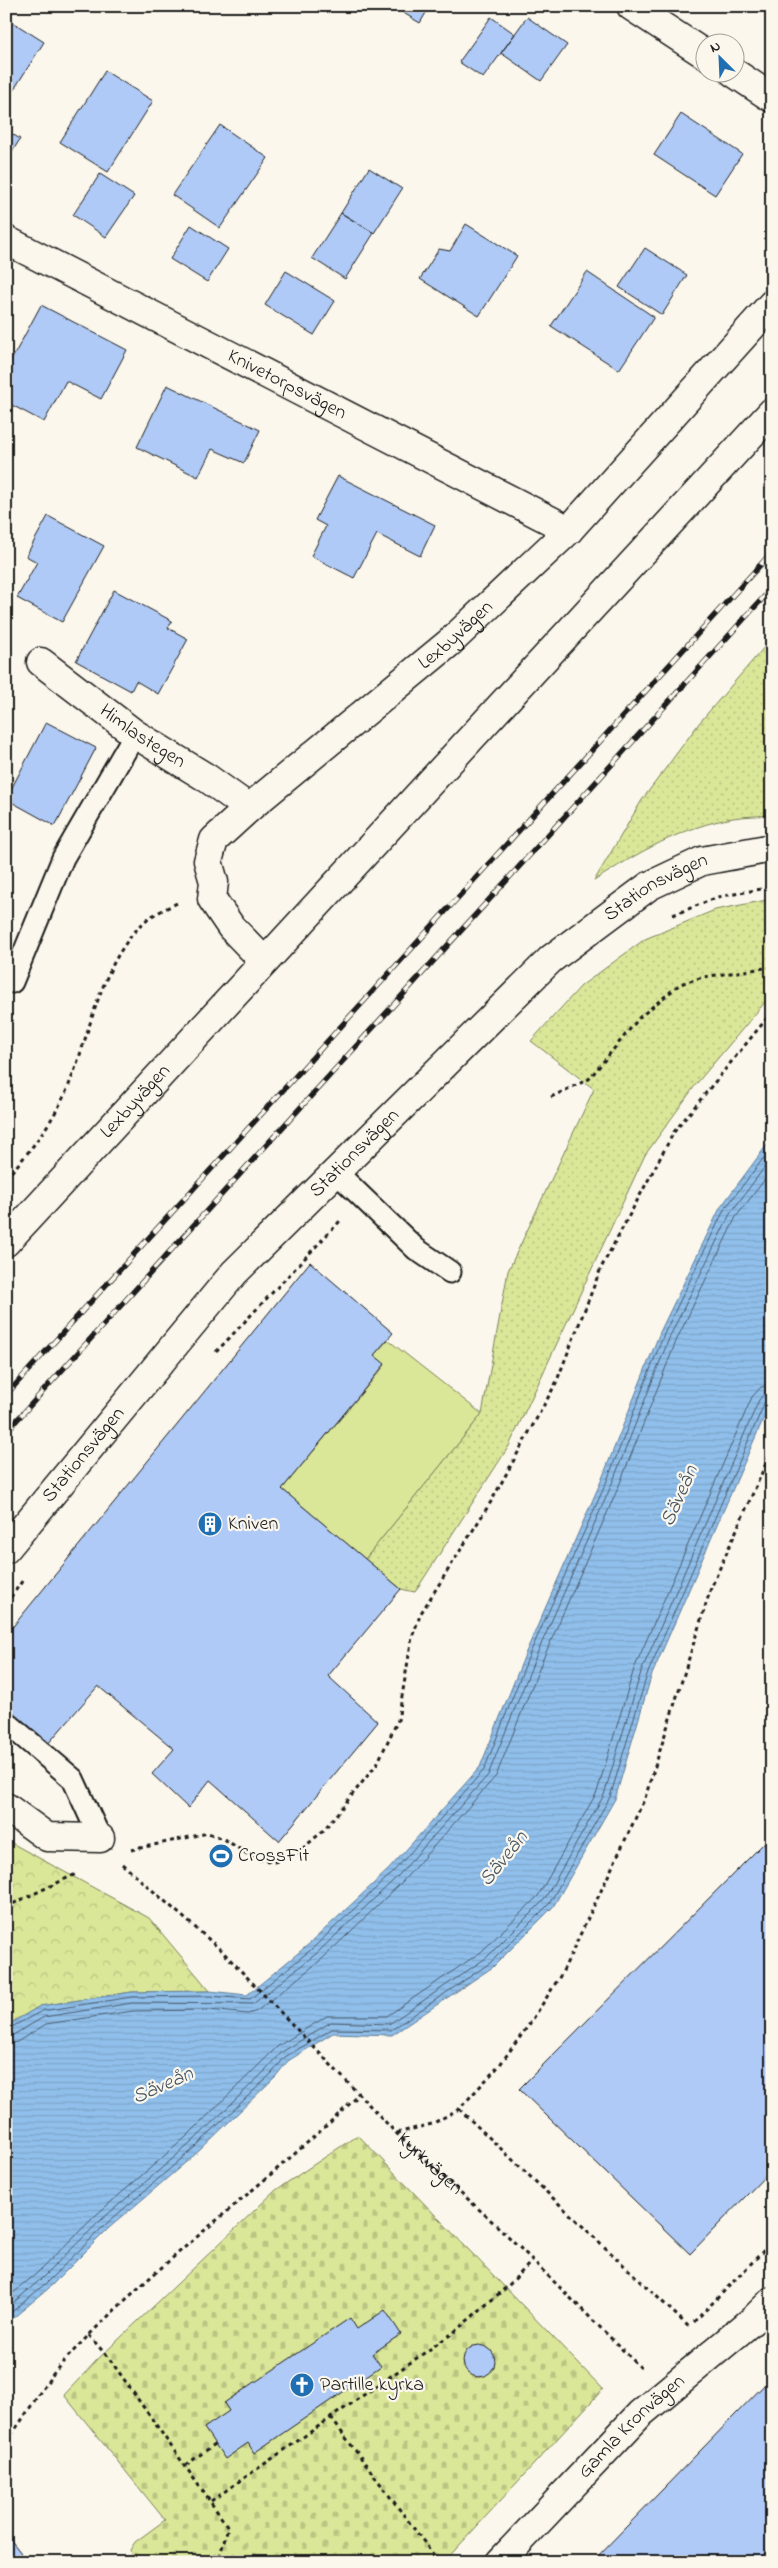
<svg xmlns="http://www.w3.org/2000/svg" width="778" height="2568" font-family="'Indie Flower',sans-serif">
<defs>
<pattern id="grass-dots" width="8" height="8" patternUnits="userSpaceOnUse" patternTransform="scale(1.25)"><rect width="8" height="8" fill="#dae698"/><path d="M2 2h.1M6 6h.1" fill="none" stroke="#bac582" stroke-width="1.8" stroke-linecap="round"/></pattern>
<pattern id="forest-crowns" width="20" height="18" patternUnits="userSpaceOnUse" patternTransform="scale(1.25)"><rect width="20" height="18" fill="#dae698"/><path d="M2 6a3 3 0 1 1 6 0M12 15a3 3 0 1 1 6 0" fill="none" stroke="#bac582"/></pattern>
<pattern id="cemetery-stones" width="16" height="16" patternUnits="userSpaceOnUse" patternTransform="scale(1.25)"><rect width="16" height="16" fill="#dae698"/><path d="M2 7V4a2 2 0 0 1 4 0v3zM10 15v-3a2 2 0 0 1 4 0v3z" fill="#bac582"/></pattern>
<pattern id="water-rules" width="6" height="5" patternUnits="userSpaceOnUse" patternTransform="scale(1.25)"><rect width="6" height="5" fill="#90bfeb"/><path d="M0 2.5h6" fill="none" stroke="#7ca4c9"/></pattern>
</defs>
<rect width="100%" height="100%" fill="#fbf7ec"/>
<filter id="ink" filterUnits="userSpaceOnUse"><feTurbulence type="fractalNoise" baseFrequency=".02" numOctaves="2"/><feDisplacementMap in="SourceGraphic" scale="10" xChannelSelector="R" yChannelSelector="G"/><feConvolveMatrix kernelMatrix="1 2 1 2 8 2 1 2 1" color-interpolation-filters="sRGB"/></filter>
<g filter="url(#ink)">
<!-- grass -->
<path fill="url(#grass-dots)" stroke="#7b815a" d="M772 638V815C759 816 746 816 733 818 682 827 637 853 594 881L642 800 700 722Z
M772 899V994L697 1083 645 1155 509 1446 415 1592 401 1589 365 1559 482 1414 508 1271 594 1089 531 1041 581 986 645 939 715 910Z"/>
<!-- forest -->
<path fill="url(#forest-crowns)" stroke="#7b815a" d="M6 1840 149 1918 210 1991 132 1992 40 2006 6 2026Z"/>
<!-- cemetery -->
<path fill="url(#cemetery-stones)" stroke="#7b815a" d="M358 2135 603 2389 444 2562H134L130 2550 135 2542 165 2520 64 2395 98 2359 276 2190Z"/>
<!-- pitch -->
<path fill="#dae698" stroke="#7b815a" d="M388 1340 482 1414 365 1559 282 1489 385 1365 374 1355Z"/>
<!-- water -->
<path fill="url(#water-rules)" stroke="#627e98" d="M772 1138V1399L651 1677 615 1799 553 1907 493 1967 392 2035 333 2033 288 2061 276 2076 199 2151 109 2228 49 2288 6 2324V2026L40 2006 132 1992 210 1991 247 1995 309 1944 389 1869 480 1767 526 1652 601 1481 660 1332 720 1208Z"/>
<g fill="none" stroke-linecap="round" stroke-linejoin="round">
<!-- shore -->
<path stroke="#4a5d6f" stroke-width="1" d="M6 2030 42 2011 132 1997 209 1996 250 1999 313 1948 393 1872 484 1770 530 1653 606 1483 664 1334 724 1210 772 1147
M6 2036 13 2035 44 2017 132 2003 253 2004 317 1953 397 1877 488 1775 536 1656 611 1486 670 1336 730 1214 772 1157
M6 2044 17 2042 46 2024 133 2011 209 2010 248 2014 257 2011 322 1959 402 1882 496 1776 543 1659 618 1488 677 1339 736 1217 772 1170
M6 2299 36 2274 96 2215 186 2137 278 2046 327 2016H387L481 1952 538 1896 597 1792 634 1669 752 1397 761 1387 772 1385
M6 2309 41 2279 101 2220 191 2143 267 2069 282 2052 331 2022 389 2024 486 1958 544 1900 604 1795 641 1672 759 1400 764 1394 772 1392
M6 2317 45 2284 105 2225 195 2147 272 2073 285 2057 332 2029 391 2030 490 1963 549 1904 610 1797 647 1675 765 1402 772 1399"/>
</g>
<!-- building -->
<path fill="#afcaf7" stroke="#1c1c1c" d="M392 6H430L420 23Z
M491 17 515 34 483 78 459 62Z
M527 17 567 45 541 81 501 53Z
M6 18 44 42 6 102Z
M105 71 153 101 108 172 60 142Z
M681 114 742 154 715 195 654 155Z
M220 125 268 158 220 228 172 195Z
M6 130 20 139 6 162Z
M369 168 402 189 374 233 341 213Z
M100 174 134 196 106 237 73 215Z
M341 213 374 233 345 279 312 258Z
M466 224 517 256 479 316 420 279 439 249 450 251Z
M191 225 228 249 207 282 170 259Z
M645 248 687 275 662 315 619 287Z
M286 271 335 301 314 335 265 305Z
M587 272 654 317 619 370 551 326Z
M41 305 127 350 101 399 66 381 44 422 6 402V370Z
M167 385 260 430 244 463 212 449 198 477 137 447Z
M338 476 435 525 420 556 377 534 354 578 311 556 326 526 315 520Z
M48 516 104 546 62 622 17 598 37 562 26 556Z
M114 590 172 621 168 628 188 639 158 694 136 681 131 691 76 661Z
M46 722 96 748 55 826 6 799Z
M310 1262 393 1333 374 1355 385 1364 282 1489 401 1589 328 1676 378 1722 279 1841 210 1780 188 1808 152 1774 174 1749 98 1686 47 1745 6 1712V1635Z
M772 1835V2169L690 2254 519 2089Z
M385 2310 401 2334 372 2354 381 2366 254 2453 248 2443 225 2459 204 2428 229 2411 224 2403 350 2318 357 2329Z
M463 2361a16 16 0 1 1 32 0a16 16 0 1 1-32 0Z
M772 2377V2546L756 2562H592Z
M6 2534 28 2562H6Z"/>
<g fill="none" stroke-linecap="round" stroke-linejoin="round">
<defs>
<path id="lane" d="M12 982 63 858 135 734
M336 1172 416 1249 450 1272
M6 1722 73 1779 100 1838"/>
<g id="street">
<path d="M631 6 706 55"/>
<path d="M733 72 772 98"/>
<path id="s2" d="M6 240 569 530"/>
<path id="s3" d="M41 662 135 734 207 778 249 808"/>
<path id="s4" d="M264 961 231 927 212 899 214 882 208 861 214 840 249 808 449 643 569 530 772 304"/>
<path id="s5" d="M6 1549 234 1273 551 959 649 886 702 861 772 848"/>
<path d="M6 1807 47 1837 100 1838"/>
<path id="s6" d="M500 2562 640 2414 753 2320 772 2301"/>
</g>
<g id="secondary">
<path id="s7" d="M6 1242 772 412"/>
</g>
</defs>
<!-- lane casing -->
<use href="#lane" stroke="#1c1c1c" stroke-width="25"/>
<!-- street casing -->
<use href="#street" stroke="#1c1c1c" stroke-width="31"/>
<!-- secondary casing -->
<use href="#secondary" stroke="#1c1c1c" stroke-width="31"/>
<!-- path -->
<g stroke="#1c1c1c" stroke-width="3" stroke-dasharray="4 4" stroke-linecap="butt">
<path d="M673 915 718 897 772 887"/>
<path d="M551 1097 589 1079 640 1017 680 984 703 977 772 967"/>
<path d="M6 1178C29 1153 51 1124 65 1094 91 1037 97 968 143 923 152 914 168 908 179 902"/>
<path d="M216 1352 341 1220"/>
<path d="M6 1604 23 1580"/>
<path d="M131 1850 208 1833 224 1839 255 1859 274 1862 295 1855 323 1831 377 1764 398 1720 412 1637 421 1613 492 1500 556 1383 601 1268 674 1132 772 1012"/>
<path id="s1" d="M122 1864 221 1950 396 2133 507 2235 641 2368"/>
<path d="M6 1907 78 1873"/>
<path d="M459 2109 689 2327"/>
<path d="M397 2133 432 2124 459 2109 499 2066 533 2019 562 1973 645 1798 711 1588 772 1450"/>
<path d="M694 2322 772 2242"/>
<path d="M89 2335 111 2361 228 2527 218 2562"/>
<path d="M331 2418 439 2562"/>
<path d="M6 2441C27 2416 42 2385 64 2361 154 2264 264 2187 359 2095"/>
<path d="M186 2465 215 2444"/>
<path d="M211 2501 453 2333 508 2286 532 2261"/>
<path d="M770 2562 772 2560"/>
</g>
<!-- lane -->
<use href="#lane" stroke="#fbf7ec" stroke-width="21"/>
<!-- street -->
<use href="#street" stroke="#fbf7ec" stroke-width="28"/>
<!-- secondary -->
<use href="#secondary" stroke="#fbf7ec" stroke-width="28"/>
<defs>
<path id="rail" d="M6 1395 772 552
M6 1432 772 588"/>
</defs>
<!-- rail casing -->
<use href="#rail" stroke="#1c1c1c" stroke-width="5.5"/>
<!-- rail -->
<use href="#rail" stroke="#fbf7ec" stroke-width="4" stroke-dasharray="11" stroke-linecap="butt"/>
</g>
</g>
<!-- icons -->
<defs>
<symbol id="building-disc" viewBox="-11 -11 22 22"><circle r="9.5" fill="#1f6fb2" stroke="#fbf7ec"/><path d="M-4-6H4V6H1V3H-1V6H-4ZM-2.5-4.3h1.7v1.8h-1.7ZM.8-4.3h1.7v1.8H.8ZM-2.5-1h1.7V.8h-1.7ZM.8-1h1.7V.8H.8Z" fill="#fff"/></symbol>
<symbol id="stadium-disc" viewBox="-11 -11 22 22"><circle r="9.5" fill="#1f6fb2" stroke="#fbf7ec"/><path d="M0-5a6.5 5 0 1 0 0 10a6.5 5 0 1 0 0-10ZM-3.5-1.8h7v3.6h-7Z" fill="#fff"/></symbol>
<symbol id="church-disc" viewBox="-11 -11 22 22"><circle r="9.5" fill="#1f6fb2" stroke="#fbf7ec"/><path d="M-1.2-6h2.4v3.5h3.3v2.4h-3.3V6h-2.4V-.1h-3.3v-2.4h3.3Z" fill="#fff"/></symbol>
</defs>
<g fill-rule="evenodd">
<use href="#building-disc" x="196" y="1510" width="28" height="28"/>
<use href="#stadium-disc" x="207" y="1842" width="28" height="28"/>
<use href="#church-disc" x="288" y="2371" width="28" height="28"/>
</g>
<g text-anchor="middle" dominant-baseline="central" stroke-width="4.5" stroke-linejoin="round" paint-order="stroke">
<!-- street labels -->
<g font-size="20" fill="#1c1c1c" stroke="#fbf7ec">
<text stroke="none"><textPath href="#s2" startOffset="316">Knivetorpsvägen</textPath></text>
<text stroke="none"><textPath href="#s4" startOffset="459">Lexbyvägen</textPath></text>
<text stroke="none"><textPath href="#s3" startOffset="126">Himlastegen</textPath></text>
<text stroke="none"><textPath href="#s5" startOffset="932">Stationsvägen</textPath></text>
<text stroke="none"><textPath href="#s7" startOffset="191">Lexbyvägen</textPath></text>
<text stroke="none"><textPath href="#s5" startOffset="528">Stationsvägen</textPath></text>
<text stroke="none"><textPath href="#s5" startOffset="122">Stationsvägen</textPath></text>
<text stroke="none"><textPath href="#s1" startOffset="430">Kyrkvägen</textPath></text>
<text stroke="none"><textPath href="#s6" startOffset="189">Gamla Kronvägen</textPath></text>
</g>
<!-- poi labels -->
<g font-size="20" fill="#1c1c1c" stroke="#fbf7ec" text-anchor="start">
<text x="228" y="1524">Kniven</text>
<text x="238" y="1856">CrossFit</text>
<text x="320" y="2385">Partille kyrka</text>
</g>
<!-- water labels -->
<g font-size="21" font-style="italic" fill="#455564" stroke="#fbf7ec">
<text transform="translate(680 1496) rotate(-66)">Säveån</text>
<text transform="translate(504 1859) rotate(-51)">Säveån</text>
<text transform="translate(163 2086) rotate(-24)">Säveån</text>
</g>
</g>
<!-- margin -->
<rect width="778" height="2568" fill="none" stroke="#fbf7ec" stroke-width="25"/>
<rect x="12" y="12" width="753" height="2543" fill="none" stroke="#1c1c1c" stroke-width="2" filter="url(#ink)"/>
<!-- north arrow -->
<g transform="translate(720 58) rotate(336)"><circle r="24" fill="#fbf7ec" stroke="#a29f99"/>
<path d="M0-4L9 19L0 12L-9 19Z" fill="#1f6fb2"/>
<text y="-8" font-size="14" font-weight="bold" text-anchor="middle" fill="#1c1c1c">N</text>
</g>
</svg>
